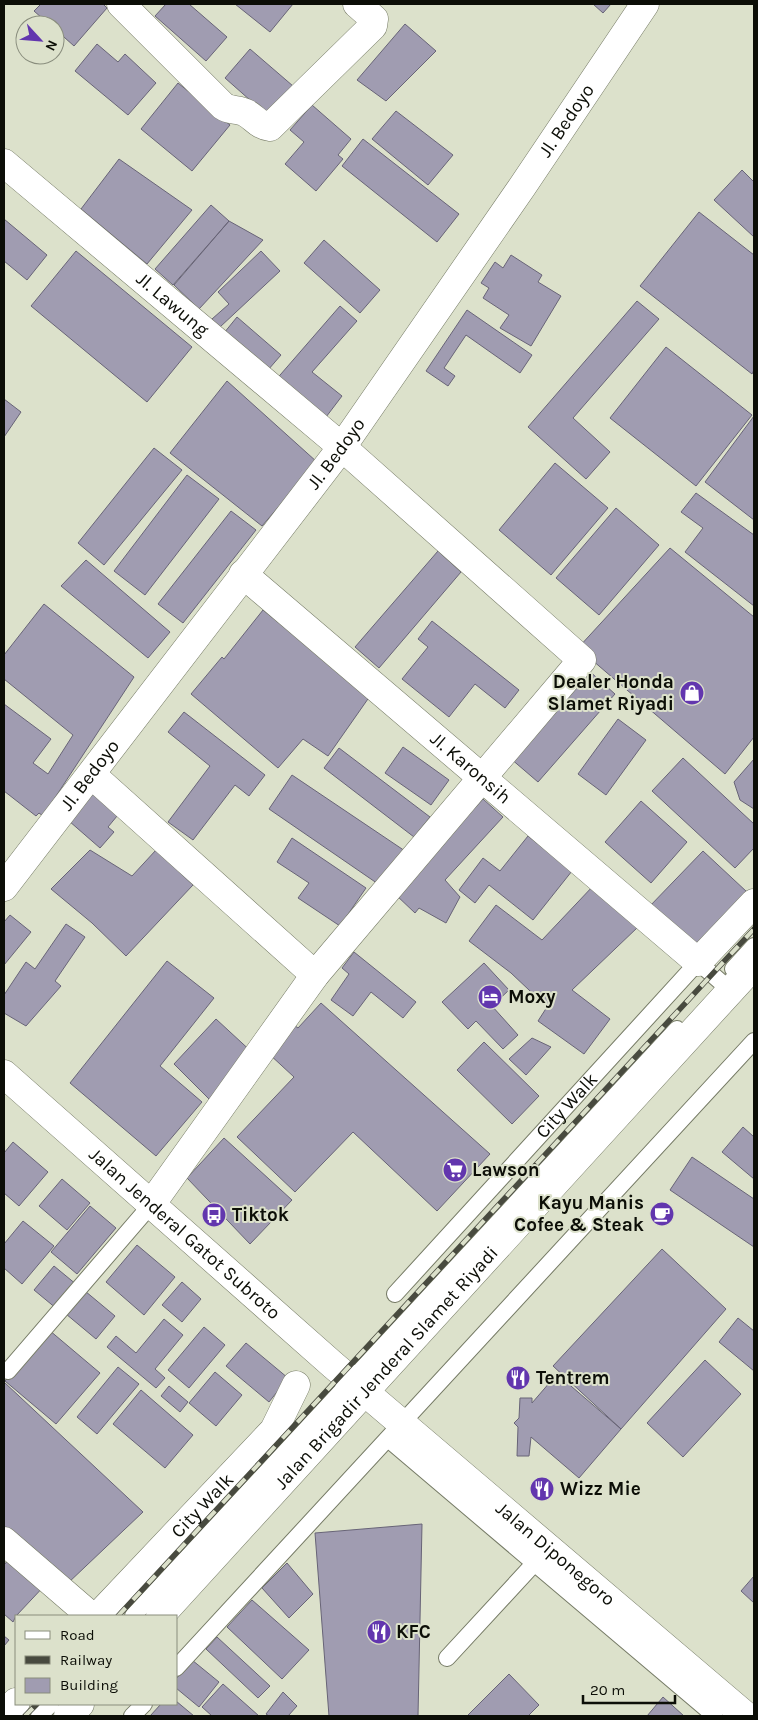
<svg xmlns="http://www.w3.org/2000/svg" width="758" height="1720" font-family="Karla,sans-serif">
<rect width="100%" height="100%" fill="#dce1cb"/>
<!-- building -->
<path fill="#a09cb1" stroke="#686477" d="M41 4H103L107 8 74 46 55 29V25H50L34 11Z
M166 4H189L227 37 206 61 155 16Z
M235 4H293L270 32Z
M593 4H611L603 13Z
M405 24 436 51 386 101 357 80Z
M97 44 118 62 125 54 156 83 128 115 75 71Z
M250 49 293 86 268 116 225 78Z
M178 83 230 125 192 171 141 129Z
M312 105 351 139 338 155 343 159 316 191 285 164 304 142 290 130Z
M396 111 453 155 428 185 372 139Z
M363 139 459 214 437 242 342 166Z
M119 159 192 210 147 264 81 209Z
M742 170 754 182V237L714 200Z
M211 205 229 221 173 285 155 269Z
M699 212 754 255V370L752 374 640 286Z
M4 219 47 255 27 280 4 261Z
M229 221 263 240 199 309 174 285Z
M324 240 380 290 360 313 304 263Z
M76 251 192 347 147 402 31 306Z
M261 251 280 271 220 327 212 319 229 304 218 292Z
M511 255 542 275 538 282 561 296 531 346 500 328 509 315 483 298 489 288 481 283 495 262 503 268Z
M637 301 659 319 573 418 610 452 586 479 528 427Z
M340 306 357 321 312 372 342 396 323 421 274 382Z
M467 310 532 355 520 373 466 335 444 368 455 376 448 386 426 371Z
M237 317 281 355 268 370 224 333Z
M666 347 752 415 696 486 610 418Z
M227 381 317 462 262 526 170 453Z
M4 399 21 412 4 437Z
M754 416V520L705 482Z
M154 448 182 470 104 565 78 543Z
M555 463 608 508 551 575 499 530Z
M187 475 219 499 145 595 114 571Z
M696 493 754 535V606L685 552 703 528 681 512Z
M616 508 659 545 599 615 556 578Z
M231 511 256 530 183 623 158 604Z
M670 548 754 617V737L725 774 578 648Z
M438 551 461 572 379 668 355 647Z
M86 560 170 632 148 658 61 586Z
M44 604 134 677 43 816 39 813 36 816 4 791V704L51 739 33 763 48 774 73 735 4 679V655Z
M263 610 370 696 328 756 303 739 278 768 191 694 222 657 224 659Z
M432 621 519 690 505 708 475 684 449 717 402 679 428 647 418 639Z
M587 669 615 694 538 782 510 758Z
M184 712 265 775 249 796 235 785 193 840 168 822 210 766 168 732Z
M618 719 646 740 606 795 578 774Z
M403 747 449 780 431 805 385 773Z
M339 748 430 817 414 837 324 768Z
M683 758 754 824V848L735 868 652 791Z
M754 759V809L740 800 734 782Z
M292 775 408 853 384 888 269 809Z
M96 788 122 810 108 827 114 832 100 848 69 821Z
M483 799 503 817 445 880 460 897 446 923 419 908 415 913 395 894Z
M641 801 687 842 651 883 605 842Z
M528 836 572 871 533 920 489 885 475 903 459 890 483 858 500 871Z
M292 838 366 888 340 926 298 898 309 883 277 862Z
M90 850 132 876 156 850 193 885 126 956 92 923 51 889Z
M703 851 747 892 692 950 648 908Z
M594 885 638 927 572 990 610 1019 584 1054 538 1021 547 1007 511 973 469 941 496 905 542 940Z
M10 915 31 932 4 965V922Z
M66 924 85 937 55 981 61 986 26 1026 4 1013V995L26 962 35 969Z
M354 952 416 1002 403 1018 371 992 353 1016 331 1000 349 974 342 968Z
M167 961 214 998 160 1066 202 1102 156 1156 70 1083Z
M484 963 509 990 492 1006 518 1035 503 1049 476 1021 468 1029 442 1002Z
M321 1003 490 1154 437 1211 353 1132 295 1192 237 1137 294 1077 268 1053 294 1025 298 1028Z
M216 1019 255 1055 211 1101 174 1064Z
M532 1038 551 1047 526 1075 509 1059Z
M484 1042 539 1096 512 1124 457 1070Z
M743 1127 754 1137V1179L722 1152Z
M224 1138 292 1200 250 1244 187 1178Z
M13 1142 48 1172 19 1206 4 1193V1153Z
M692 1157 754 1199V1247L670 1190Z
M62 1179 90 1203 67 1230 39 1206Z
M90 1206 116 1228 77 1274 51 1252Z
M23 1221 54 1246 22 1284 4 1268V1244Z
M137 1245 175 1277 144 1315 106 1282Z
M662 1249 726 1309 621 1429 553 1366Z
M54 1266 77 1285 57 1309 34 1290Z
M182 1282 201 1299 182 1322 162 1305Z
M85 1291 115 1316 96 1339 66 1314Z
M738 1318 754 1331V1371L719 1342Z
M164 1319 183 1335 155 1369 165 1378 156 1388 107 1347 116 1336 136 1353Z
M204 1327 225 1345 189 1388 168 1370Z
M49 1330 100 1373 56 1424 5 1381Z
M246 1343 288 1378 269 1402 226 1366Z
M705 1360 741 1394 683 1457 647 1423Z
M118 1367 139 1384 97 1434 77 1417Z
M215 1372 242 1395 216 1426 189 1403Z
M557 1374 621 1429 579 1478 531 1437 529 1456H517L518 1427 514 1423 519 1418 520 1398H532V1403Z
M4 1382 143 1512 67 1584 4 1526Z
M169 1386 188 1402 180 1412 161 1396Z
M141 1390 193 1435 165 1468 113 1424Z
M422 1524 418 1716H329L315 1533Z
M13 1554 47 1583 16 1616 13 1622 4 1614V1565Z
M287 1563 313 1594 289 1618 262 1588Z
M754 1576V1603L741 1591Z
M252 1600 309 1650 282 1679 227 1627Z
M4 1636 9 1640 4 1646Z
M217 1637 270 1686 258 1698 206 1649Z
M192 1660 219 1682 199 1707 176 1688V1679Z
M509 1674 539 1705 528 1716H467Z
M223 1684 259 1716H212L202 1707Z
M283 1692 297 1706 288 1716H269L266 1714Z
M663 1697 684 1716H647Z
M176 1701 194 1716H150L161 1704H176Z"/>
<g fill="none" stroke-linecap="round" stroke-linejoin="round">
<defs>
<g id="lane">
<path d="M733 969 754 946"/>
<path id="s1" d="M395 1294 698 962 730 990"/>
<path d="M8 1371 150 1206"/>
<path d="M388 1439 715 1716"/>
<path d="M133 1616 677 1029"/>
<path d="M447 1658 542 1555"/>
<path d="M176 1668 754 1041"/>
<path d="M39 1716 51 1704"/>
<path d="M132 1716 144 1704"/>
</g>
<g id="street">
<path d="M121 4 223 106C230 111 239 109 246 113 255 118 259 126 270 127L373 26 374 19 357 4"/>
<path id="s2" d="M4 163 342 447 582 660 315 975 150 1206"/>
<path id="s3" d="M243 574 698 962 754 903"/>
<path d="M92 775 315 975"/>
<path id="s4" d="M4 887 342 447 522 187 645 4"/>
<path d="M4 1541 91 1616"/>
<path id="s5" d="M98 1616 274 1430 296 1385"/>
<path d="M4 1715 16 1702"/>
</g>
<g id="secondary">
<path id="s6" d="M4 1074 333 1365 746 1716"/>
</g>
<g id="primary">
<path id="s7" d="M160 1616 754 965"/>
<path d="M68 1716 80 1704"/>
</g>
</defs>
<!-- lane casing -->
<use href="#lane" stroke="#757a65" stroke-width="18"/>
<!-- street casing -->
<use href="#street" stroke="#757a65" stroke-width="29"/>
<!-- secondary casing -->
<use href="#secondary" stroke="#757a65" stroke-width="29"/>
<!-- primary casing -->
<use href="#primary" stroke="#757a65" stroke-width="29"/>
<!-- lane -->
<use href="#lane" stroke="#fff" stroke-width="16"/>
<!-- street -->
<use href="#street" stroke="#fff" stroke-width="28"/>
<!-- secondary -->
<use href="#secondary" stroke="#fff" stroke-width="28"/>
<!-- primary -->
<use href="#primary" stroke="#fff" stroke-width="28"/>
<defs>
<path id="rail" d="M118 1616 754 929
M25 1716 37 1704"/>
</defs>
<!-- rail casing -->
<use href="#rail" stroke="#484a3f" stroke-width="5.5"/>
<!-- rail -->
<use href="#rail" stroke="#dce1cb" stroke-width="4" stroke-dasharray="11" stroke-linecap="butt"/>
</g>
<!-- icons -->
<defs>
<symbol id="shop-disc" viewBox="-11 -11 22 22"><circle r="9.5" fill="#6236ae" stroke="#dce1cb"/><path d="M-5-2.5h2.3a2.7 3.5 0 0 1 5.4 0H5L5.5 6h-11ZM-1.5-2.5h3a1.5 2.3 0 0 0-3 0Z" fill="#fff"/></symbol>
<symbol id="hotel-disc" viewBox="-11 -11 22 22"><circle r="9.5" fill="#6236ae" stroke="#dce1cb"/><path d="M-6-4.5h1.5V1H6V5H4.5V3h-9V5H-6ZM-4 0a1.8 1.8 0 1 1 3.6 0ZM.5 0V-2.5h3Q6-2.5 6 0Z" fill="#fff"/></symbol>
<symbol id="supermarket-disc" viewBox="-11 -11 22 22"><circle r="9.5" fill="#6236ae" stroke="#dce1cb"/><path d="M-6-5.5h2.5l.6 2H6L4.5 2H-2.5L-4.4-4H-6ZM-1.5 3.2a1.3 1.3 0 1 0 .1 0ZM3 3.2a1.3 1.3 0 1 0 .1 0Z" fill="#fff"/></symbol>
<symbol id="cafe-disc" viewBox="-11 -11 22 22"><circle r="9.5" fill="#6236ae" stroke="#dce1cb"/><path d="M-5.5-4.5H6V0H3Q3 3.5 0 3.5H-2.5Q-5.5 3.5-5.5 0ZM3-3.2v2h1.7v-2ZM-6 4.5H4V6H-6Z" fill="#fff"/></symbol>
<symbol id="bus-disc" viewBox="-11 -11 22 22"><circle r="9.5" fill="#6236ae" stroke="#dce1cb"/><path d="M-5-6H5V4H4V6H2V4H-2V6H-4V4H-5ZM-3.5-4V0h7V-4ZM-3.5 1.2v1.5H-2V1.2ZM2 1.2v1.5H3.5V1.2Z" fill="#fff"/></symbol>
<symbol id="restaurant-disc" viewBox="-11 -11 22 22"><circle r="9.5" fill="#6236ae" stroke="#dce1cb"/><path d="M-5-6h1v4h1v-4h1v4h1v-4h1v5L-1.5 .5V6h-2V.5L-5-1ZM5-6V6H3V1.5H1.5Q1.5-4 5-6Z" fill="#fff"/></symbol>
</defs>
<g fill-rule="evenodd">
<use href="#shop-disc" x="678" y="679" width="28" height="28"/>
<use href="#hotel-disc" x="476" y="983" width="28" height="28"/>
<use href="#supermarket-disc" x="441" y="1156" width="28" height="28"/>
<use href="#cafe-disc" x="648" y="1200" width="28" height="28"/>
<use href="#bus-disc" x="200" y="1201" width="28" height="28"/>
<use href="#restaurant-disc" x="504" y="1364" width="28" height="28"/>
<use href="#restaurant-disc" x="528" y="1475" width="28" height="28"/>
<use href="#restaurant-disc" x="365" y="1618" width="28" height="28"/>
</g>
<g text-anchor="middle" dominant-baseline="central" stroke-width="4" stroke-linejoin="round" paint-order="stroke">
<!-- street labels -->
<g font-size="19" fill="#0c0e07" stroke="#dce1cb">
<text stroke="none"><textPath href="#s4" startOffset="951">Jl. Bedoyo</textPath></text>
<text stroke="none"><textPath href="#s2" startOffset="220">Jl. Lawung</textPath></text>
<text stroke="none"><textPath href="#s4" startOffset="546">Jl. Bedoyo</textPath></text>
<text stroke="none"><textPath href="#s3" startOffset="299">Jl. Karonsih</textPath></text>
<text stroke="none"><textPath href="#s4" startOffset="141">Jl. Bedoyo</textPath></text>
<text stroke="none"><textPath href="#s1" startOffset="255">City Walk</textPath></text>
<text stroke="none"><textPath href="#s6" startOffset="241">Jalan Jenderal Gatot Subroto</textPath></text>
<text stroke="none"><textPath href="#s7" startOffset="336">Jalan Brigadir Jenderal Slamet Riyadi</textPath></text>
<text stroke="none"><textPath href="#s5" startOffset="152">City Walk</textPath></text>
<text stroke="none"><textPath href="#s6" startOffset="731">Jalan Diponegoro</textPath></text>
</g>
<!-- poi labels -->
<g font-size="19" font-weight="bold" fill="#0c0e07" stroke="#dce1cb" text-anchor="start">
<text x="674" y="682" text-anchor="end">Dealer Honda<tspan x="674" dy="22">Slamet Riyadi</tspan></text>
<text x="508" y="997">Moxy</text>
<text x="472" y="1170">Lawson</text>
<text x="644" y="1203" text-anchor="end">Kayu Manis<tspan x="644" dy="22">Cofee &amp; Steak</tspan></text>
<text x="232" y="1215">Tiktok</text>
<text x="536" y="1378">Tentrem</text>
<text x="560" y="1489">Wizz Mie</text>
<text x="396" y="1632">KFC</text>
</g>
</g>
<!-- border -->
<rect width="758" height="1720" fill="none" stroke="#0c0e07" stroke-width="10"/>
<!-- legend -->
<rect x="15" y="1615" width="162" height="90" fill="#dce1cb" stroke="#898d7d"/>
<rect x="25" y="1631" width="25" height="8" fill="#ffffff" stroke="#898d7d"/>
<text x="60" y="1640" font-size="15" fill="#0c0e07">Road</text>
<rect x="25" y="1656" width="25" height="8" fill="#484a3f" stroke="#898d7d"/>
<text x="60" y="1665" font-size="15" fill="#0c0e07">Railway</text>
<rect x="25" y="1678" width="25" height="15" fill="#a09cb1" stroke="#898d7d"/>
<text x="60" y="1690" font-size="15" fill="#0c0e07">Building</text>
<!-- north arrow -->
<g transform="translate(40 40) rotate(116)"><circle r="24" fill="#dce1cb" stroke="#898d7d"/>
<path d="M0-4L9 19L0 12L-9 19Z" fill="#6236ae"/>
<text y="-8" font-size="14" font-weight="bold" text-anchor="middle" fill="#0c0e07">N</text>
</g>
<!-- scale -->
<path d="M583 1695v8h92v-8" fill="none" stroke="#0c0e07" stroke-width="2.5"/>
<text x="590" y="1695" font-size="15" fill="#0c0e07" stroke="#dce1cb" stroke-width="4" paint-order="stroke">20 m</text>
</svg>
